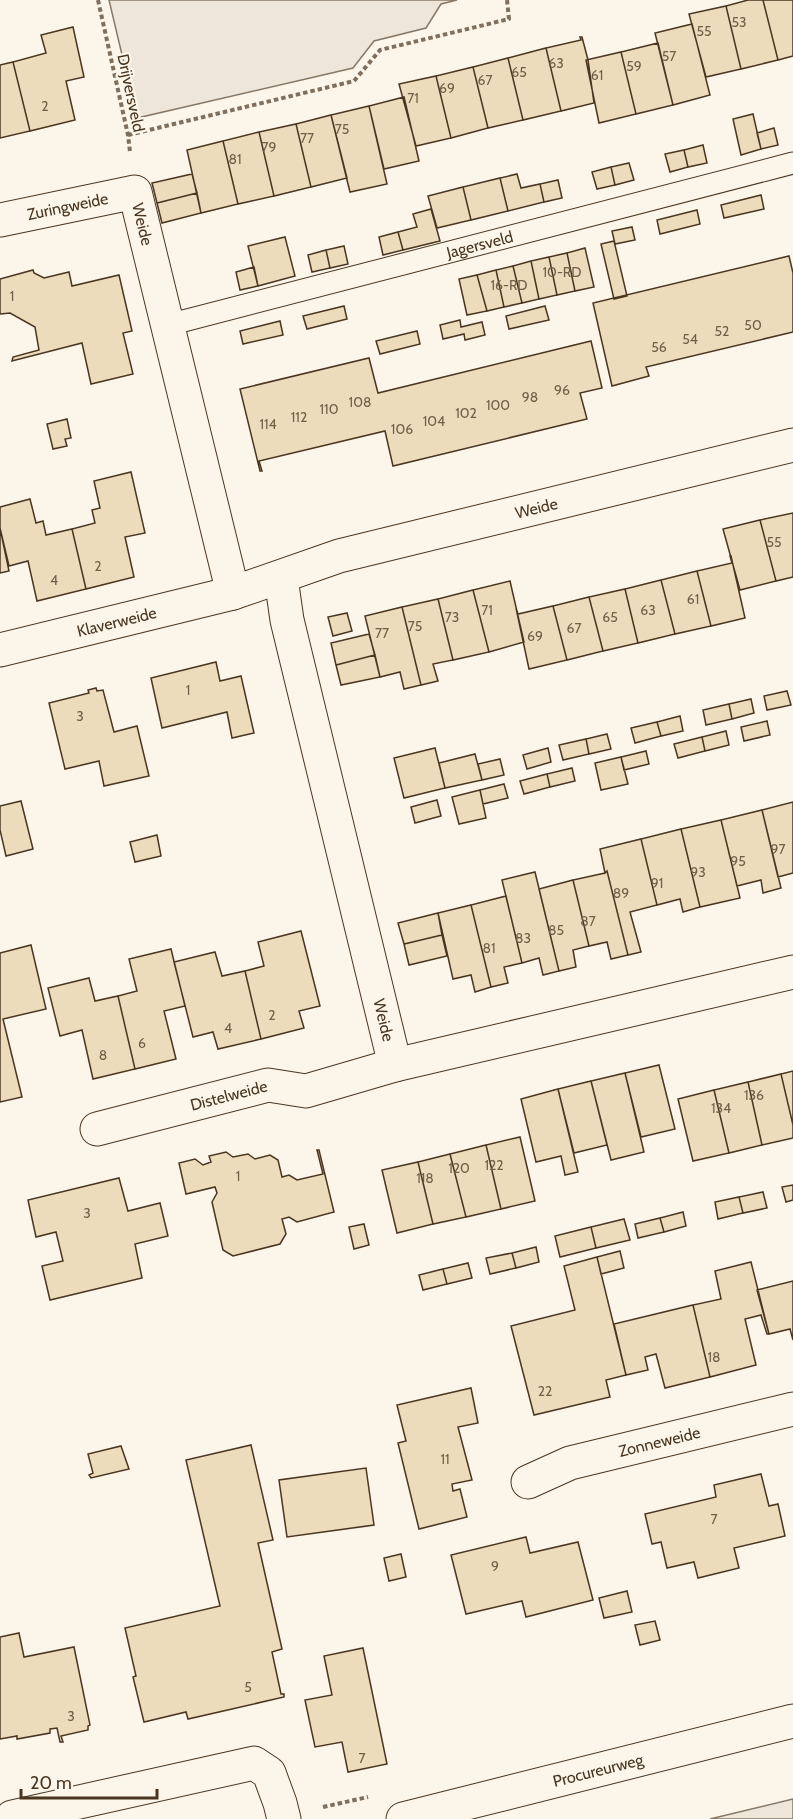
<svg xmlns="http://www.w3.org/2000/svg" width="793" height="1819" font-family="Cabin,sans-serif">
<rect width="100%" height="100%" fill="#fbf6e9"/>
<!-- green -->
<path fill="#ede6d9" stroke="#887966" stroke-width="1.5" d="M109 0H457L441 4 426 28 374 41 353 68 137 118Z
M793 1799V1819H710Z"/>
<!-- building -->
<path fill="#ecdcbc" stroke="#4a3520" stroke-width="1.5" d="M748 0H763L778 60 741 69 726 6Z
M763 0H793V56L778 60Z
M726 6 741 69 706 77 689 14Z
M692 24 710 95 673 105 655 33Z
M73 27 84 77 66 81 75 120 30 131 13 62 46 53 41 35Z
M580 37H582L588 60 594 103 561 111 546 48 581 40Z
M658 43 673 105 636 114 621 52Z
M546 48 561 111 523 120 508 58Z
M621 52 636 114 599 123 586 60Z
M508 58 523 120 488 128 473 67Z
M13 62 30 131 0 138V65Z
M473 67 488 128 451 138 436 76Z
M436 76 451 138 416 146 399 84Z
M404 97 419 161 384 169 369 106Z
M369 106 387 184 350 192 331 115Z
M753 114 761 149 741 155 733 119Z
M331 115 347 178 311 187 296 124Z
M296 124 311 187 274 196 259 132Z
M774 128 778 145 761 149 757 133Z
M259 132 274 196 238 204 223 141Z
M223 141 238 204 201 213 187 150Z
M703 145 707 163 688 167 684 150Z
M684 150 688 167 670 172 665 154Z
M629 163 634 180 615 185 611 167Z
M611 167 615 185 597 189 592 172Z
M192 174 197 193 157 203 152 183Z
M517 174 521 188 540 184 544 202 508 211 500 178Z
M500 178 508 211 471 220 463 187Z
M558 180 562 198 544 202 540 184Z
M463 187 471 220 437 228 428 196Z
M197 193 201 213 162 223 157 203Z
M761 195 764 209 724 218 721 205Z
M431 209 440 241 403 250 398 232 417 227 413 214Z
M697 210 700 224 660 234 657 220Z
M632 227 635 240 615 244 612 231Z
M398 232 403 250 383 255 379 237Z
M285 237 295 276 258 286 248 246Z
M614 241 627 296 614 299 601 244Z
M344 246 348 264 330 268 326 250Z
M585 248 594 287 575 291 567 253Z
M326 250 330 268 312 272 308 255Z
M567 253 575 291 557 295 549 257Z
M789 256 793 273V332L646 367 649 376 612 386 593 303Z
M549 257 557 295 539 299 531 261Z
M531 261 539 299 522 303 513 266Z
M513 266 522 303 504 307 496 270Z
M254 267 258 286 240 290 236 272Z
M33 270 34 273 44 278 69 272 72 286 119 275 132 331 123 333 133 374 91 384 82 343 12 361 13 357 39 350 35 327 10 313 0 314V279Z
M496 270 504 307 487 311 477 275Z
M477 275 487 311 467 315 459 279Z
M344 306 347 319 307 329 303 316Z
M545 306 549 320 509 329 506 316Z
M460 320 461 327 482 322 485 335 465 340 464 334 443 339 440 325Z
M280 321 283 335 243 344 240 331Z
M417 331 420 344 380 354 376 341Z
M591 341 602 388 580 393 587 419 393 466 385 431 259 461 262 471H260L240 389 369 358 378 393Z
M67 419 71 438 65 439 67 446 53 449 47 424Z
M131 472 145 533 125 537 134 577 86 589 72 529 95 523 92 510 100 508 94 481Z
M30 499 36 523 43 521 46 535 72 529 86 589 37 601 28 561 9 566 0 528V507Z
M793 513V577L776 581 760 520Z
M760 520 776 581 740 590 723 529Z
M0 528 9 571 0 573Z
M730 556H731L745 618 711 626 697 571 732 563Z
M697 571 711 626 675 634 661 580Z
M661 580 675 634 638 643 625 589Z
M510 581 524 642 489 652 473 590Z
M625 589 638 643 603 651 589 597Z
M473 590 489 652 453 660 438 599Z
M589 597 603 651 567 660 553 606Z
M438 599 453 660 433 664 438 681 421 685 402 607Z
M553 606 567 660 529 669 516 608 518 614Z
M402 607 421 685 404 689 400 672 380 677 365 616Z
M347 613 352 631 333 636 328 617Z
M369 634 375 655 336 665 331 643Z
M375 655 380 677 341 685 336 665Z
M216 662 220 681 241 676 254 733 232 738 227 712 162 728 151 678Z
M96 688 97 691 103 690 114 732 137 726 149 776 104 786 99 761 65 769 49 703 89 693 88 690Z
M787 691 791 705 767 710 764 696Z
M751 699 754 713 732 719 729 704Z
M729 704 732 719 706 725 703 710Z
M680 716 683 731 661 736 657 722Z
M767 721 770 735 744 741 741 727Z
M657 722 661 736 635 743 631 728Z
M726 731 729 745 705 751 702 737Z
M607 734 611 749 589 754 586 739Z
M702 737 705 751 678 758 674 744Z
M586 739 589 754 563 760 559 745Z
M435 748 445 788 404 798 394 758Z
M548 748 551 762 527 769 523 755Z
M646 751 649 764 624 770 621 757Z
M475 754 482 780 445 788 439 763Z
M621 757 628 784 601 790 595 763Z
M500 759 504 775 482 780 478 764Z
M572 768 575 781 550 787 547 774Z
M547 774 550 787 524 794 520 781Z
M504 784 508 798 483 804 480 790Z
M480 790 486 818 459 824 452 797Z
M437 800 441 816 415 823 411 807Z
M21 801 33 849 6 856 0 830V806Z
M793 802V873L778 877 762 810Z
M762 810 781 888 763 893 761 880 737 886 721 820Z
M721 820 740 898 700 907 681 829Z
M681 829 700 907 683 912 680 899 657 905 641 839Z
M157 835 161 856 135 862 130 842Z
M641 839 657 905 630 912 641 952 628 955 607 871 605 873 600 849Z
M607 871 628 955 611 959 607 942 589 946 573 880 605 873Z
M535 872 559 971 543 975 539 958 522 963 502 880Z
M573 880 589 946 573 950 576 967 559 971 539 889Z
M506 896 522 963 504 967 508 983 491 987 471 905Z
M471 905 491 987 475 992 471 975 453 979 438 913Z
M438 913 442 935 404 944 398 923Z
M301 931 320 1006 299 1011 304 1028 261 1039 245 971 264 966 258 942Z
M442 935 447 956 409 965 404 944Z
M31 945 46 1009 3 1019 22 1097 0 1102V953Z
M171 949 185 1006 164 1011 176 1059 135 1069 118 996 137 991 129 959Z
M215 952 222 976 245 971 261 1039 218 1049 213 1032 193 1037 174 962Z
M89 978 95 1001 118 996 135 1069 93 1079 82 1030 60 1036 48 988Z
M659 1065 675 1129 641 1137 625 1073Z
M793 1071V1125L781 1074Z
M625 1073 644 1152 611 1160 591 1081Z
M781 1074 793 1125V1138L762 1145 748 1082Z
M591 1081 607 1145 574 1153 558 1089Z
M748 1082 762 1145 729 1153 714 1090Z
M558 1089 578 1172 565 1175 561 1156 536 1162 521 1099Z
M714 1090 729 1153 693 1161 678 1099Z
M520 1137 535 1201 501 1209 486 1145Z
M486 1145 501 1209 466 1217 450 1154Z
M317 1150H319L334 1212 297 1222 289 1217 282 1219 286 1234 280 1244 233 1256 223 1250 212 1202 217 1193 215 1187 186 1194 179 1163 195 1159 203 1165 211 1162 209 1156 226 1152 233 1157 248 1154 255 1159 270 1155 278 1160 282 1177 289 1175 297 1180 323 1174Z
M450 1154 466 1217 433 1224 418 1162Z
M418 1162 433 1224 397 1233 382 1170Z
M119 1178 128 1211 160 1203 168 1236 135 1244 142 1278 50 1300 42 1266 63 1261 56 1232 36 1237 28 1200Z
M793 1185V1200L786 1202 782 1187Z
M763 1192 767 1208 743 1213 739 1197Z
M739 1197 743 1213 718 1219 715 1202Z
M683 1212 686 1226 664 1232 660 1218Z
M660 1218 664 1232 638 1238 635 1224Z
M624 1219 630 1240 596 1248 591 1227Z
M364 1224 369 1245 354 1249 349 1227Z
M591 1227 596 1248 560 1257 555 1236Z
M536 1247 539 1262 516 1268 512 1253Z
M620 1251 624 1268 601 1274 597 1257Z
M512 1253 516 1268 490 1274 486 1258Z
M597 1257 626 1375 606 1380 610 1397 534 1415 511 1326 575 1310 564 1266Z
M751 1262 769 1334H767L761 1315 745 1319 756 1365 710 1377 693 1305 721 1299 715 1271Z
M468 1263 472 1278 447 1284 443 1269Z
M443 1269 447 1284 423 1290 419 1275Z
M793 1281V1340L790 1329 769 1334 757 1290Z
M693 1305 710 1377 665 1388 656 1354 645 1357 648 1370 626 1375 614 1324Z
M471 1388 478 1423 458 1427 472 1480 452 1484 453 1491 460 1489 467 1517 419 1529 398 1443 406 1441 397 1405Z
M251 1445 273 1540 258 1543 282 1649 272 1652 281 1694H284V1697L188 1719 186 1712 144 1722 133 1677 136 1676 125 1628 220 1606 186 1460Z
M121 1446 129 1469 91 1478 89 1475 93 1473 88 1454Z
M366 1468 374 1525 287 1537 279 1480Z
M761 1474 769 1506 778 1504 785 1536 734 1548 739 1568 698 1578 694 1562 667 1568 661 1542 652 1544 645 1514 716 1497 714 1485Z
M526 1537 530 1553 578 1542 593 1600 526 1617 522 1601 466 1614 451 1555Z
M401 1554 406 1577 389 1581 384 1558Z
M627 1591 632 1612 604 1618 599 1598Z
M655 1621 660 1640 640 1645 635 1625Z
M19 1633 24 1657 74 1647 90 1725 88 1726V1730L61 1736 63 1742H60L57 1728 50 1729V1733L17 1739V1736L0 1739V1637Z
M363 1648 387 1764 348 1772 342 1742 315 1747 305 1700 332 1695 324 1656Z"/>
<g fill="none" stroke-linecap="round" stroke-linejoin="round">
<defs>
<g id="service">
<path id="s1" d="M168 325 793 163"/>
</g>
<g id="minor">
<path id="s2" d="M0 220 135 192 233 593 339 556 793 445"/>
<path id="s3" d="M281 578 287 620 395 1065 793 972"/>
<path id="s4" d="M0 650 233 593"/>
<path id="s5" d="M97 1129 268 1085 306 1091 395 1065"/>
<path id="s6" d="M528 1482 570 1463 793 1409"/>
<path d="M12 1817 254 1763 269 1773 280 1803 284 1819"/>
</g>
<g id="secondary">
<path id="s7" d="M403 1819 793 1721"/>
</g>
</defs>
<!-- service casing -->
<use href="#service" stroke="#4a3520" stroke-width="23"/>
<!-- minor casing -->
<use href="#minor" stroke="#4a3520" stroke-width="35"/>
<!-- secondary casing -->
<use href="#secondary" stroke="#4a3520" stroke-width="35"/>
<!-- path -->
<path stroke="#7f6f5c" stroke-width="4" stroke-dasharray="4.5 3" stroke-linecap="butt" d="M98 0 128 135 130 152
M128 135 354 81 380 50 509 19 507 0
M323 1807 368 1797"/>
<!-- service -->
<use href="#service" stroke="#fbf6e9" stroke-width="21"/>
<!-- minor -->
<use href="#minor" stroke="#fbf6e9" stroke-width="33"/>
<!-- secondary -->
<use href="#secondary" stroke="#fbf6e9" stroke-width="33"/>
</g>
<g text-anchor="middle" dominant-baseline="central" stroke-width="4.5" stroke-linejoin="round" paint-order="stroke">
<!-- number labels -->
<g font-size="14" fill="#725f47">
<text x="739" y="22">53</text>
<text x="704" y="31">55</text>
<text x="669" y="56">57</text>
<text x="556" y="63">63</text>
<text x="634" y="66">59</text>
<text x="519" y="72">65</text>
<text x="597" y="75">61</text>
<text x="485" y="80">67</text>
<text x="447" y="88">69</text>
<text x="413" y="98">71</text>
<text x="45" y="106">2</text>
<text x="342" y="129">75</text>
<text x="307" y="138">77</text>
<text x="269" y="147">79</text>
<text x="235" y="159">81</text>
<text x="562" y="272">10-RD</text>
<text x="509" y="285">16-RD</text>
<text x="12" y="296">1</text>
<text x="753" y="325">50</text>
<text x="722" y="331">52</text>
<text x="690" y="339">54</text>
<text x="659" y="347">56</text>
<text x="562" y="390">96</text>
<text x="530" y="397">98</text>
<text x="360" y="402">108</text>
<text x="498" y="405">100</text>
<text x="329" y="409">110</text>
<text x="466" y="413">102</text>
<text x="299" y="417">112</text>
<text x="434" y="421">104</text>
<text x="268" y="424">114</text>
<text x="402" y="429">106</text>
<text x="774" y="542">55</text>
<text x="98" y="566">2</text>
<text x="54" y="580">4</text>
<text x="693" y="599">61</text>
<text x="487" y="610">71</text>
<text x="648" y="610">63</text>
<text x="452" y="617">73</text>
<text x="610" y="617">65</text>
<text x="415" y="626">75</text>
<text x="574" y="628">67</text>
<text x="382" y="633">77</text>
<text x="535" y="636">69</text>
<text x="188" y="690">1</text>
<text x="80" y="716">3</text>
<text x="778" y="849">97</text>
<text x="738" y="861">95</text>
<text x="698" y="872">93</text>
<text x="657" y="883">91</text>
<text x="621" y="893">89</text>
<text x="588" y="921">87</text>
<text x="556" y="930">85</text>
<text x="523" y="938">83</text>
<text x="489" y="948">81</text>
<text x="272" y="1015">2</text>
<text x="228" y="1028">4</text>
<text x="142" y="1043">6</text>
<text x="103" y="1055">8</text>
<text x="754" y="1095">136</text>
<text x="721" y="1108">134</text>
<text x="494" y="1165">122</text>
<text x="459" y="1168">120</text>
<text x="238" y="1176">1</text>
<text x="425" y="1178">118</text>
<text x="87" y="1213">3</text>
<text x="714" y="1357">18</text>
<text x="545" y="1391">22</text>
<text x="445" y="1459">11</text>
<text x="714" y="1519">7</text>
<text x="495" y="1566">9</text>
<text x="248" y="1687">5</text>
<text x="71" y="1716">3</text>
<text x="362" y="1758">7</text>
</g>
<!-- street labels -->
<g font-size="16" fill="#4a3520" stroke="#fbf6e9">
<text transform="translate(131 93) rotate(78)">Drijversveld</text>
<text stroke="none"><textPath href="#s2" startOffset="69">Zuringweide</textPath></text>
<text stroke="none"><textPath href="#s2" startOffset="171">Weide</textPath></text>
<text stroke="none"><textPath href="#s1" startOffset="322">Jagersveld</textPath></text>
<text stroke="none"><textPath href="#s2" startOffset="866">Weide</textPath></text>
<text stroke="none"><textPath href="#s4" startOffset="120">Klaverweide</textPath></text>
<text stroke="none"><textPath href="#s3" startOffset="454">Weide</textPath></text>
<text stroke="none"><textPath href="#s5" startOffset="136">Distelweide</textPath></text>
<text stroke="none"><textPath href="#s6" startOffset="138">Zonneweide</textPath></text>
<text stroke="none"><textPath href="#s7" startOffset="201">Procureurweg</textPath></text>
</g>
</g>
<!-- scale -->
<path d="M21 1789v9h136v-9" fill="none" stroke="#4a3520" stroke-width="3"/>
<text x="30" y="1789" font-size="18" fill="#4a3520" stroke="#fbf6e9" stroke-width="4.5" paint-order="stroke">20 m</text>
</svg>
